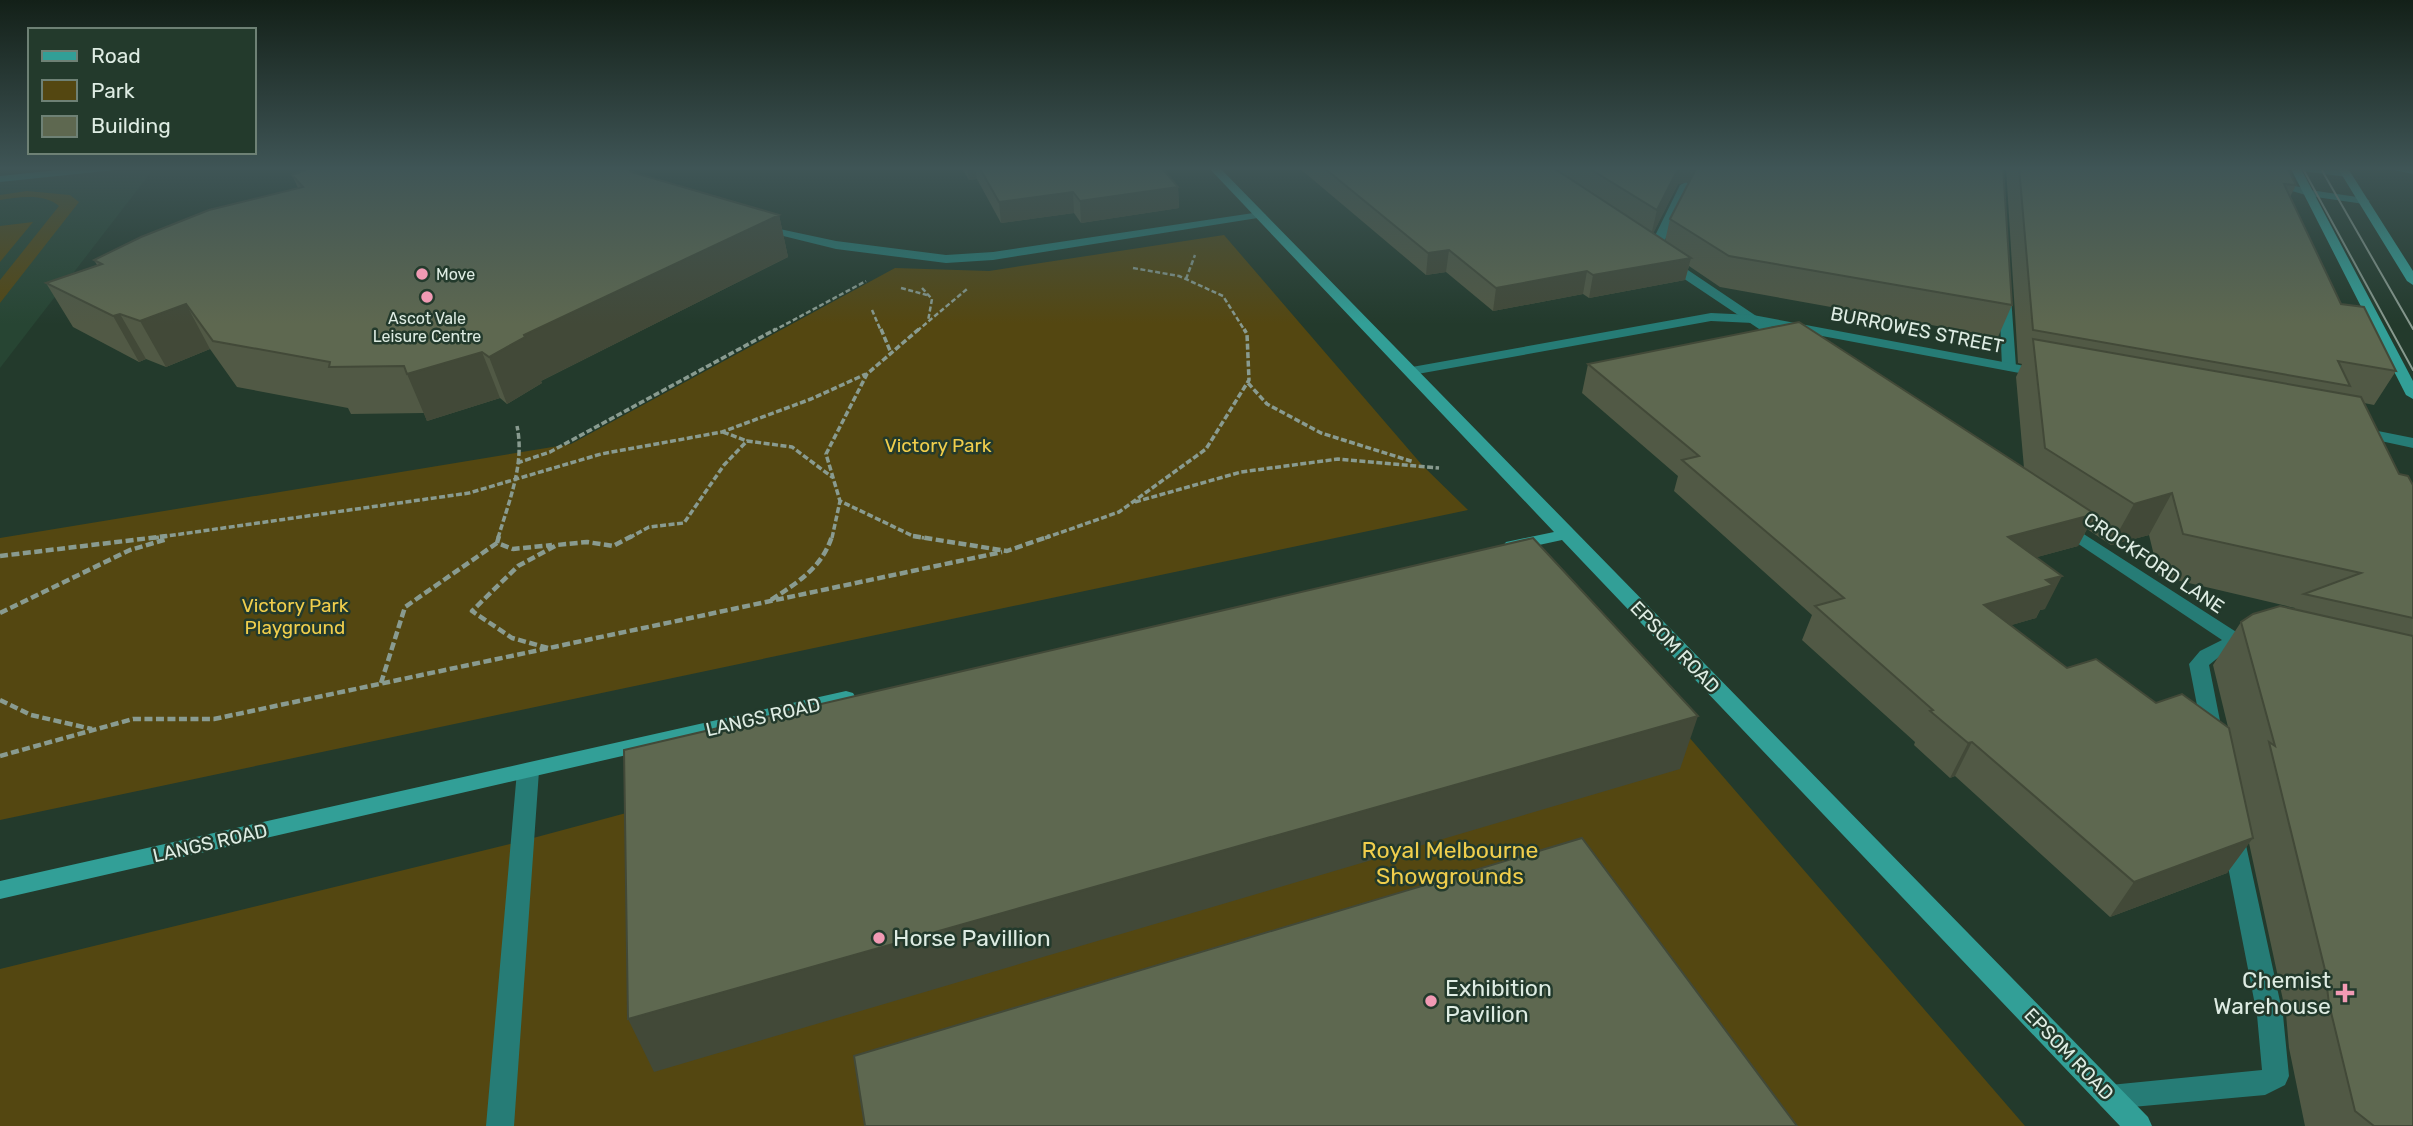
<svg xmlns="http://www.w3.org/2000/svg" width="2413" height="1126" font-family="Rubik,sans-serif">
<rect width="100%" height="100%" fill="#233a2c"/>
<!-- built -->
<path fill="#274533" d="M120 167H155L0 368V179Z"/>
<!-- green -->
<path fill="#544711" d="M27 191 70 195 79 202 0 303V280L59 206C45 193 18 197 0 200V195Z
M33 222 0 262V226Z
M1224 235 1422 465 1468 510 0 820V538L571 444 895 268 989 271Z
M1542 567 2025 1126H0V969L522 841Z"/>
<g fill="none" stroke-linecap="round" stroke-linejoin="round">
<!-- path-far2 -->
<path stroke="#899b90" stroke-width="2.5" stroke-dasharray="5 2.5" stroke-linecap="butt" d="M1133 268 1179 276 1223 296 1245 331
M1186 279 1195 255
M901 288 927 295
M922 288 932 299 928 321
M872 310 881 331
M773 331 866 281
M917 331 967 289"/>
<!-- path-far1 -->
<path stroke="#899b90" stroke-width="3.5" stroke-dasharray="6 2.5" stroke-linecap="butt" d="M881 329 891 353
M919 329 867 374 826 454 840 501 913 536 924 538
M1248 383 1267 404 1321 433 1414 462
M723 432 747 441
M517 463 550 452 776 329
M1135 502 1241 472 1338 459 1439 468
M153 538 469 493 601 454 722 432 811 399 866 374
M498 538C509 501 525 464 517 426
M629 538 649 527 684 523 724 465 747 441 792 447 832 477
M832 538 840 501
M1045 538 1119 512 1206 449 1249 380 1247 334 1244 329"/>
<!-- path -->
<path stroke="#899b90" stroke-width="4.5" stroke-dasharray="8 3.5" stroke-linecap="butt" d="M499 536 497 543 513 549 552 545
M913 536 1007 551 1050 536
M0 556 167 536
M771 600C798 582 822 568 832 536
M0 613 130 550 167 539
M548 648 512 638 472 611 518 566 557 545 587 542 613 546 632 536
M381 683 405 607 497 543
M0 700 31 715 92 729
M0 756 133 719H214L1002 552"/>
<!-- lane -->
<path fill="#267c76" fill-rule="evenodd" d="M87 167H120L115 170 0 182V176Z
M1686 182 1692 185 1659 252 1649 255 1647 252 1680 185Z
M1669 259 1673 260 1792 340 1790 343H1780L1665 266 1663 263Z
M2005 292 2011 296 2016 367 2009 371 2002 367 1999 296Z
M2065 522 2241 635 2250 637 2252 641 2250 645 2225 652 2209 665 2223 736 2220 741 2213 743 2206 741 2203 736 2189 664 2200 651 2222 640 2059 531 2057 527Z
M528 763 535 765 539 771 514 1126H486L517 771 521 765Z
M2233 827 2241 830 2244 836 2283 1015 2289 1076 2285 1085 2265 1095 2110 1109 2101 1106 2097 1097 2101 1088 2110 1085 2262 1070 2257 1015 2222 836 2225 830Z"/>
<!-- street -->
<path fill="#267c76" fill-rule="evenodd" d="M2234 167C2257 166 2335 162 2352 174L2347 177 2295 170H2239Z
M2379 167 2413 168V174Z
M2272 179 2310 190 2364 198 2370 201 2364 204 2309 196 2268 184 2267 182Z
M1260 212 1266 215 1264 217 993 260 946 263 836 249 755 229 761 225 836 241 946 255 993 252Z
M1711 313 1753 315 2041 369 2048 373 2041 377 1753 323 1711 321 1412 375 1405 371 1412 367Z
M2358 427 2413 438V448L2353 435 2350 432Z"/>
<!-- secondary -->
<path fill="#329f97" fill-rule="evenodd" d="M1208 167H1219L2148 1117 2152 1126H2120L1562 540 1512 551 1506 550 1503 546 1506 542 1554 532Z
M2290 167H2300L2413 381V399L2406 395Z
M2337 167H2347L2413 271V285L2407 281Z
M846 691 853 693 856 698 853 703 0 899V881Z"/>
<!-- tram -->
<path stroke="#889a8f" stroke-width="2" d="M2302 167 2413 370
M2320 167 2413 329"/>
</g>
<!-- wall -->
<path fill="#515945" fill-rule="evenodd" d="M961 167H1161L1178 187 1179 208 1081 223 1074 213 1001 223 977 179 969 180Z
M1298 167H2003L2012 305 1998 337 1720 287 1689 266 1685 280 1589 298 1583 294 1493 311 1446 272 1426 275ZM1689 182 1670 219 1665 241 1653 233 1678 184Z
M2005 167H2287L2296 185 2290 197 2341 304 2396 371 2374 405 2364 403 2399 474 2413 485V1126H2305L2289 1048 2286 1014 2249 843 2227 873 2110 917 1955 776 1950 778 1914 745 1915 742 1802 640 1812 615 1674 491 1678 476 1582 393 1588 364 2024 468 2016 377 2022 364 2018 363 2006 167ZM2087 529 2111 545 2149 535 2159 576 2295 608 2294 610 2241 622 2213 665 2228 727 2156 703 2067 668 2011 625 2036 618 2040 610 2045 609 2037 557 2078 546Z
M631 172 779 215 788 257 541 381 542 383 507 404 500 398 427 421 424 413 351 414 348 408 237 387 210 349 166 367 146 359 139 362 73 327 46 283 97 265 94 260 298 188 292 175Z"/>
<!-- shaded-wall -->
<path fill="#424938" d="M967 167H975L977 179 969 180Z
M1679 167H1695L1692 181 1678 184 1650 240 1657 210Z
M1178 187 1179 208 1081 223 1080 201Z
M1073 192 1074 213 1001 223 999 202Z
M779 215 788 257 541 381 542 383 507 404 489 357 524 335Z
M1449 250 1446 272 1426 275 1428 253Z
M1691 258 1685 280 1589 298 1593 275Z
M1587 271 1583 294 1493 311 1496 288Z
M186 304 210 349 166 367 140 321Z
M120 314 146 359 139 362 113 316Z
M482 352 500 398 427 421 407 374Z
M2172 493 2149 535 2111 545 2134 504Z
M2095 514 2078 546 1993 569 2008 537Z
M2062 576 2045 609 2040 610 2036 618 1968 638 1984 605 2046 580Z
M1698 716 1680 769 654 1072 628 1019Z
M1972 742 1955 776 1950 778 1968 743Z
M2253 838 2227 873 2110 917 2134 882Z"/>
<!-- building -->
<path fill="#5e6850" stroke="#424938" stroke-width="2" d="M313 167H627L631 172 779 215 524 335 525 337 489 357 482 352 407 374 404 366 329 367 330 362 213 341 186 304 140 321 120 314 113 316 46 283 102 264 94 260 141 237 209 210 303 187 292 175Z
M979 167H1161L1178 187 1080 201 1073 192 999 202Z
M1323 167H1552L1691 258 1593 275 1587 271 1496 288 1449 250 1428 253Z
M1587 167H1679L1657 210Z
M1697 167H2003L2012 305 1729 256 1670 219Z
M2019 167H2287L2296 185 2284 184 2341 304 2364 307 2396 371 2338 361 2350 386 2033 330Z
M1799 322 2095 514 2008 537 2062 576 2046 580 2053 585 1984 605 2067 668 2096 659 2156 703 2182 694 2229 728 2253 838 2134 882 1972 742 1968 743 1930 711 1933 710 1815 606 1844 598 1682 460 1699 456 1588 364Z
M2033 339 2361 397 2399 474 2408 476 2413 485V618L2304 594 2361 573 2183 534 2172 493 2134 504 2045 448Z
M1533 538 1698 716 628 1019 624 750Z
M2280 606 2413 636V1126H2374L2355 1111 2329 1004 2325 970 2269 742 2275 746 2241 622 2253 614Z
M1582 838 1797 1126H865L854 1056Z"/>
<!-- sky -->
<linearGradient id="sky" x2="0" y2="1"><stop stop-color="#132018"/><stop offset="0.52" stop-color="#3f5556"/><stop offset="1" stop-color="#3f5556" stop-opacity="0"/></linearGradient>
<rect width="2413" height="324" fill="url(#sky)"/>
<!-- markers -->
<g fill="#f19ab4" stroke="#233a2c" stroke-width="2.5">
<circle cx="422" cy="274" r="7"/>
<circle cx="427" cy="297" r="7"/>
<circle cx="879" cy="938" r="7"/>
<path d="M2341.5 982.5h7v7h7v7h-7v7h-7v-7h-7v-7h7z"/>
<circle cx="1431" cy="1001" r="7"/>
</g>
<g text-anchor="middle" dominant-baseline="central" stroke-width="5" stroke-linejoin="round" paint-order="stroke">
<!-- far-poi labels -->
<g font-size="16" fill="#deece3" stroke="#233a2c" text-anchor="start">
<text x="436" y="274">Move</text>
<text x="427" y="318" text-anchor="middle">Ascot Vale<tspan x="427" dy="18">Leisure Centre</tspan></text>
</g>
<!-- street labels -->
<g font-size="19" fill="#deece3" stroke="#233a2c">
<text transform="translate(1917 330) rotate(11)">BURROWES STREET</text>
<text transform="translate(2154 563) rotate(34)">CROCKFORD LANE</text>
<text transform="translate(1675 647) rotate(46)">EPSOM ROAD</text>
<text transform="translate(763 717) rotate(-13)">LANGS ROAD</text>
<text transform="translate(210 843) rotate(-13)">LANGS ROAD</text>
<text transform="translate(2069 1054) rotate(46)">EPSOM ROAD</text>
</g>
<!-- park labels -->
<g font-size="19" fill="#f0ce4c" stroke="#233a2c">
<text x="938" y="445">Victory Park</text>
<text x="295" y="605">Victory Park<tspan x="295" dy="22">Playground</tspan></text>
</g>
<!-- near-park labels -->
<g font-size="23" fill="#f0ce4c" stroke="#233a2c">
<text x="1450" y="850">Royal Melbourne<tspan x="1450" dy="26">Showgrounds</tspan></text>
</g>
<!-- near-poi labels -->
<g font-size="23" fill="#deece3" stroke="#233a2c" text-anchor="start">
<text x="893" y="938">Horse Pavillion</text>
<text x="2331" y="980" text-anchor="end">Chemist<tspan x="2331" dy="26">Warehouse</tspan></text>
<text x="1445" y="988">Exhibition<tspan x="1445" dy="26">Pavilion</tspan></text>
</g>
</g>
<!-- legend -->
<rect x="28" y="28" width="228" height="126" fill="#233a2c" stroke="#6e8175" stroke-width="2"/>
<rect x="42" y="51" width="35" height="10" fill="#329f97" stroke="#6e8175" stroke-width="2"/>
<text x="91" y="63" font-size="21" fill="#deece3">Road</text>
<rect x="42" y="80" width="35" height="21" fill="#544711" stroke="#6e8175" stroke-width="2"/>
<text x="91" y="98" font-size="21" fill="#deece3">Park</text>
<rect x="42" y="116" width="35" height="21" fill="#5e6850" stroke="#6e8175" stroke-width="2"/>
<text x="91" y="133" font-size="21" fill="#deece3">Building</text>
</svg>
